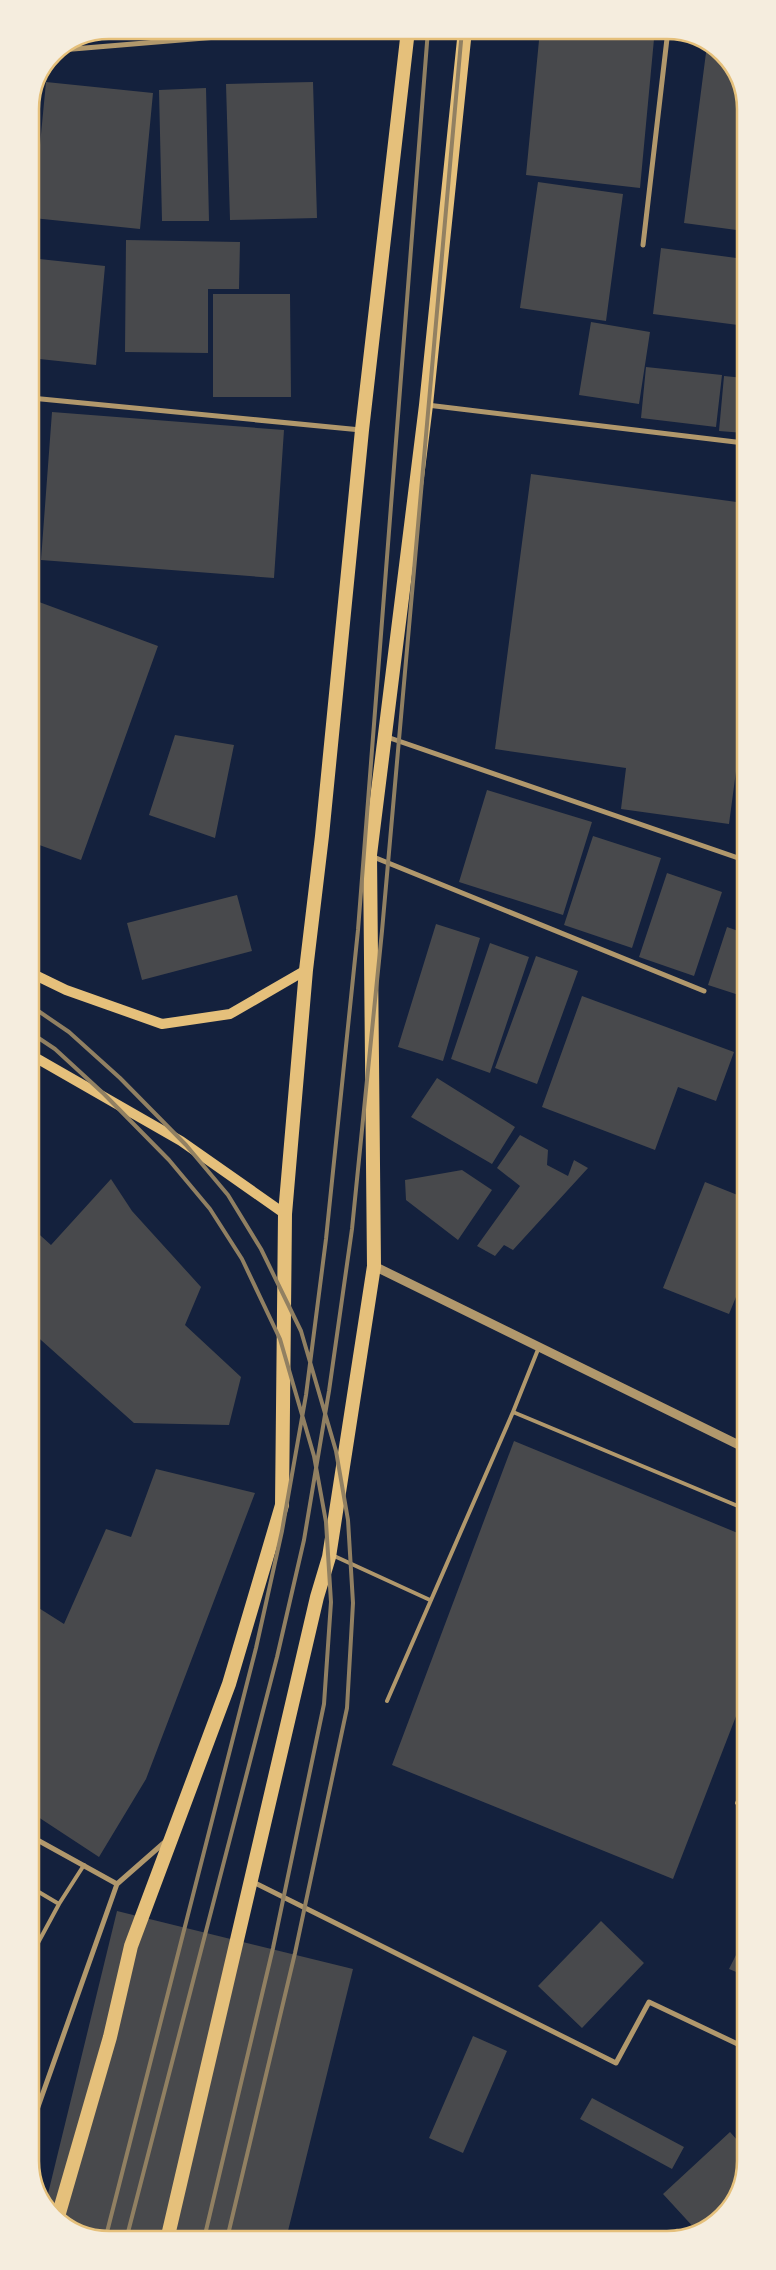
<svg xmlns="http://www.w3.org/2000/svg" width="776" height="2270" font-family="Roboto,sans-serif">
<rect width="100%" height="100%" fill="#14213d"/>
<!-- building -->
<path fill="#48494c" d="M540 30H566L654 39 640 188 526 175Z
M707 45 719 49 743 89 744 231 684 223Z
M46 82 153 93 140 229 33 218Z
M313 82 317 218 230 220 226 84Z
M206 88 209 221H162L159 90Z
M538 182 623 194 606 321 520 308Z
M126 240 240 242 239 289H208V353L125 352Z
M661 248 744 259V284L738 325 653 314Z
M30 258 105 266 96 365 30 358Z
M213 294H290L291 397H213Z
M591 322 650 332 639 404 579 395Z
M646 367 722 375 716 427 641 418Z
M724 376 744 378V433L719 431Z
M52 412 284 430 274 578 41 560Z
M531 474 744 503V711L729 824 621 809 626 768 495 749Z
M31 599 158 646 81 860 31 842Z
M175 735 234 745 215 838 149 815Z
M487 790 592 822 563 915 459 882Z
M593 836 661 858 632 948 564 925Z
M667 873 722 892 694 976 639 957Z
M237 895 252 951 142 980 127 923Z
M436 924 480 938 443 1061 398 1047Z
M727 927 744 933 745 997 708 985Z
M490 943 529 957 490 1073 451 1059Z
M536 956 578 971 537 1084 495 1068Z
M582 996 734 1052 716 1101 678 1087 655 1150 542 1107Z
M437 1078 515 1127 492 1164 411 1117Z
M520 1135 548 1150 547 1165 568 1176 574 1160 588 1168 513 1250 504 1245 495 1256 477 1246 520 1186 497 1168Z
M462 1170 492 1190 458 1240 406 1200 405 1180Z
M111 1179 132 1211 201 1287 185 1325 241 1377 229 1425 134 1423 32 1332 31 1227 51 1245Z
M705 1182 745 1198V1275L729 1314 663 1288Z
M514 1441 745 1536V1693L673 1879 392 1765Z
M156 1469 255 1493 146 1779 99 1857 32 1813V1610L34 1605 64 1624 106 1529 131 1537Z
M117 1911 353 1969 286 2239 103 2240 57 2221 46 2202Z
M601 1921 644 1963 582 2028 538 1986Z
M746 1935V1976L729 1969Z
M473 2036 507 2051 463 2153 429 2138Z
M592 2098 684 2147 672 2169 580 2119Z
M730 2132 746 2150V2162L730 2209 697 2231 663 2194Z
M677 2228 685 2237H665Z"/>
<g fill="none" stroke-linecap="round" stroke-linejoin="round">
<!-- service -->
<path stroke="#b1986c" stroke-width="4" d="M513 1412 539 1347
M739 1446 745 1430
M332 1555 430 1600
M387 1701 513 1412 745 1509
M737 1803 746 1783
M32 1888 59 1904
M32 1954 59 1904 84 1865"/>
<!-- minor -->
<path stroke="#b1986c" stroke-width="5" d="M61 50 302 30
M643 245 668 30
M31 398 361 430
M427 405 744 443
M387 737 744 860
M371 856 704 991
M32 1837 117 1884
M253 1882 616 2063 649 2002 746 2048
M33 2121 117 1884 166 1841"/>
<!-- tertiary -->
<path stroke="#b1986c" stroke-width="9" d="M374 1266 745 1448"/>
<!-- secondary -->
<path stroke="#e5c07b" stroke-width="10" d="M31 973 66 990 162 1024 230 1014 306 970
M31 1055 181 1141 285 1214"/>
<!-- trunk -->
<path stroke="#e5c07b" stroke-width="14" d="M57 2220 110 2037 131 1946 229 1684 282 1505 285 1214 306 970 322 836 362 430 408 30
M167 2240 317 1597 329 1557 374 1266 370 855 426 405 465 30"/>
<!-- rail -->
<path stroke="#918062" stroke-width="4" d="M31 1006 69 1032 120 1078 186 1145 228 1195 261 1249 301 1331 336 1451 348 1520 353 1603 347 1708 295 1953 227 2239
M31 1033 55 1049 104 1094 169 1160 210 1209 242 1259 280 1339 314 1456 326 1522 331 1602 324 1704 273 1948 204 2239
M105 2240 256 1648 282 1531 306 1395 326 1239 358 930 428 30
M126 2240 277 1657 304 1540 329 1391 352 1229 382 931 462 30"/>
</g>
<!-- crop -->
<path d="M0 0H776V2270H0ZM109 39H667A70 70 0 0 1 737 109V2161A70 70 0 0 1 667 2231H109A70 70 0 0 1 39 2161V109A70 70 0 0 1 109 39Z" fill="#f5edde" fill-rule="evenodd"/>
<path fill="none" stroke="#e5c07b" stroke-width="2.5" d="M109 39H667A70 70 0 0 1 737 109V2161A70 70 0 0 1 667 2231H109A70 70 0 0 1 39 2161V109A70 70 0 0 1 109 39Z"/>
</svg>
